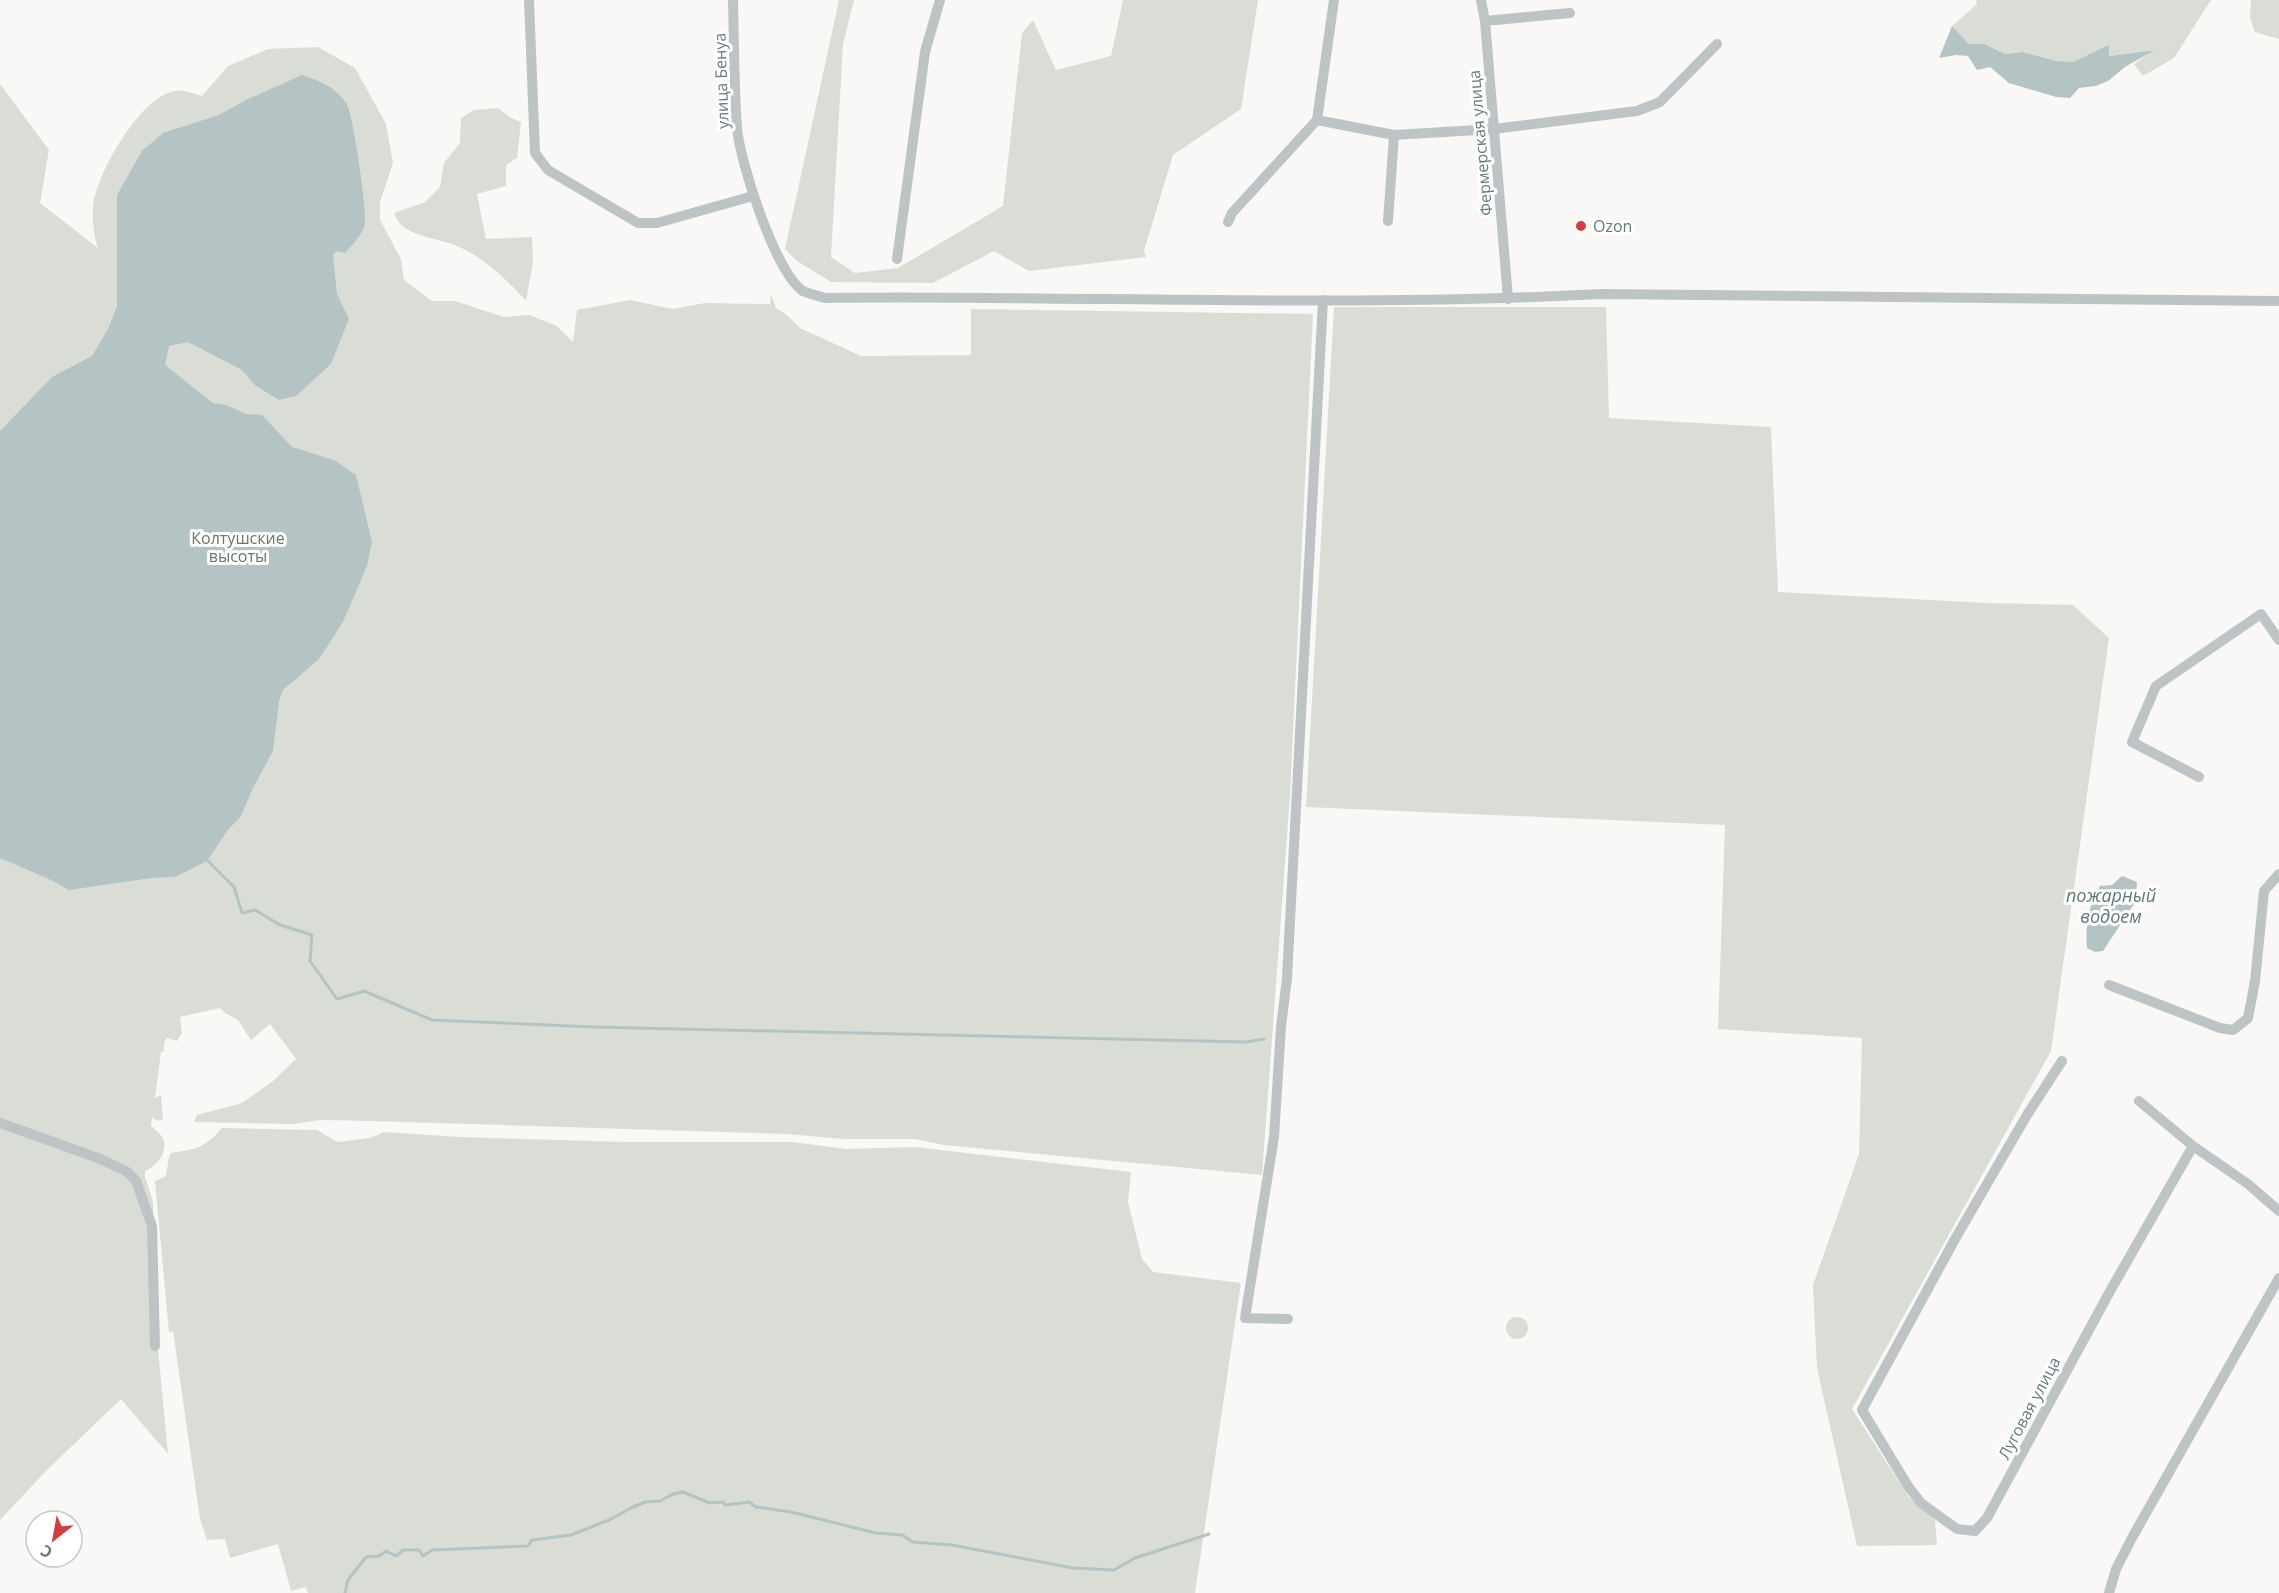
<svg xmlns="http://www.w3.org/2000/svg" width="2279" height="1593" font-family="'Open Sans',sans-serif">
<rect width="100%" height="100%" fill="#f9f8f7"/>
<!-- green -->
<path fill="#daddd6" d="M839 0H854L843 44 831 257 855 273 898 268 1003 206 1022 33 1033 20 1056 70 1111 56 1123 0H1258L1241 109 1173 155 1144 251 1146 257 1029 271 994 251 933 283 831 282 797 261 785 249Z
M1976 0H2211L2174 58 2143 76 2134 64 2154 50 2108 56 2109 46 2073 62 2057 61 2023 52 2005 54 1986 44H1969L1952 26 1977 4Z
M2251 0H2279V39L2255 32 2250 18Z
M318 47 355 68 386 124 393 163 380 202V220L401 259 404 280 432 301H455L504 317 529 315 557 326 573 342 577 310 630 300 672 309 705 303 770 304 771 294 776 308 787 315 800 328 861 356 971 355V309L1313 314 1290 795 1262 1175 944 1145 915 1139H843L787 1134 373 1121 321 1120 293 1124 194 1122 197 1115 242 1103 273 1081 296 1059 270 1024 251 1040 238 1020 225 1013 220 1008 180 1017 182 1033 177 1041 167 1038 164 1043V1051L161 1052 155 1098 161 1095 163 1119 158 1121 152 1117 151 1126C154 1129 160 1133 162 1137 170 1150 157 1166 145 1171V1176L153 1202 156 1328 168 1454 121 1399 48 1469 0 1520V84L49 150 40 203 98 248C94 236 92 220 93 207 96 175 140 96 175 91 182 89 195 94 202 96L228 66 268 49Z
M498 108 511 118 521 122 517 158 506 165V186L477 194 486 239 532 237 533 262 526 301C507 280 485 258 457 246 443 240 412 236 401 225 398 222 396 217 394 213L425 202 440 187 444 163 460 143 461 118 474 110Z
M1334 307H1606L1609 418 1771 427 1778 592 1988 603 2073 605 2109 638 2051 1051 1852 1409 1909 1497 1935 1520 1937 1545 1857 1546 1817 1368 1813 1285 1859 1154 1862 1038 1718 1029 1725 825 1306 807Z
M222 1128 317 1130 337 1142 370 1138 384 1132 460 1137 625 1142H792L847 1149 914 1147 1131 1172 1128 1202 1142 1259 1153 1272 1241 1283 1195 1593H308L306 1587 291 1591 278 1544 230 1558 225 1539 207 1540 200 1519 173 1331 169 1333 155 1181 165 1177C169 1169 166 1163 171 1153 196 1149 205 1148 222 1128Z
M1506 1328a11 11 0 1 1 22 0a11 11 0 1 1-22 0Z"/>
<!-- water -->
<path fill="#b4c4c4" d="M1952 26 1969 44H1985L2005 54 2023 52 2057 61 2073 62 2109 45V56L2155 50 2125 67 2108 81 2096 86 2079 88 2070 98 2056 97 2009 83 1990 67 1977 70 1968 56 1956 55 1939 58Z
M302 75C320 81 337 87 347 105 353 114 367 210 365 223 364 233 352 245 345 253L337 251 333 255 337 294 349 319 331 364 296 396 279 400 256 386 242 370 188 342 169 346 165 365 213 403 226 405 246 414 262 415 292 447 334 460 356 475 372 542 367 566 343 622 319 659 283 690 279 701 273 751 253 788 241 816 227 831 207 861 175 877 151 878 69 890 53 881 0 858V431L52 377 92 356 108 329 117 307V195L142 151 163 133 219 115 246 100Z
M2122 876 2137 882 2136 901 2103 951 2095 952 2087 948C2085 927 2089 904 2100 886L2112 885Z"/>
<g fill="none" stroke-linecap="round" stroke-linejoin="round">
<!-- stream -->
<path stroke="#b4c4c4" stroke-width="3" d="M206 859 234 887 242 913 255 910 280 925 312 935 310 961 337 999 364 991 432 1020 594 1027 1246 1042 1264 1039
M345 1593 348 1580 366 1557 379 1556 386 1551 396 1556 403 1550H419L423 1556 432 1550 528 1546 532 1540 571 1535 609 1520 631 1508 645 1502 660 1501 673 1494 683 1492 710 1503 723 1502 725 1505 749 1502 756 1507 791 1512 876 1533 902 1535 913 1542 952 1545 1073 1568 1114 1570 1135 1558 1209 1534"/>
<!-- street -->
<path stroke="#bec4c6" stroke-width="10" d="M529 0 535 153 548 170 638 223H657L753 196
M733 0C734 42 734 86 737 128 740 162 775 272 803 291 809 294 819 296 825 298 1084 295 1343 308 1601 294L2279 301
M1481 0 1485 21 1508 299
M1485 21 1570 13
M1317 120 1394 135 1494 129 1637 111 1660 102 1717 44
M1317 120 1334 0
M1388 221 1394 135
M1228 222 1232 213 1317 120
M897 259 925 52 940 0
M2199 777 2132 742 2156 686 2261 614 2279 640
M2109 985 2220 1028 2233 1030 2248 1018 2255 981 2264 891 2279 874
M2062 1061 2027 1115 1955 1239 1862 1410 1908 1486 1921 1503 1957 1529 1975 1531 1987 1518 2109 1293 2193 1146
M2139 1101 2193 1146 2248 1184 2279 1211
M0 1123 98 1158 126 1171 136 1181 152 1226 155 1346
M1288 1319 1245 1318 1274 1137 1281 1027 1287 978 1323 300
M2109 1593 2116 1569 2133 1536 2279 1278"/>
</g>
<!-- markers -->
<circle fill="#d13e40" stroke="#fff" stroke-width="2" cx="1581" cy="226" r="6"/>
<g text-anchor="middle" dominant-baseline="central" stroke-width="6" stroke-linejoin="round" paint-order="stroke">
<!-- street labels -->
<g font-size="16" fill="#667a7e" stroke="#fff">
<text transform="translate(721 81) rotate(-92)">улица Бенуа</text>
<text transform="translate(1480 143) rotate(-95)">Фермерская улица</text>
<text transform="translate(2029 1408) rotate(-62)">Луговая улица</text>
</g>
<!-- poi labels -->
<g font-size="16" fill="#667a7e" stroke="#fff" text-anchor="start">
<text x="1593" y="226">Ozon</text>
</g>
<!-- park labels -->
<g font-size="16" fill="#6d7765" stroke="#fff">
<text x="238" y="538">Колтушские<tspan x="238" dy="18">высоты</tspan></text>
</g>
<!-- water labels -->
<g font-size="18" font-style="italic" fill="#617878" stroke="#fff">
<text x="2111" y="895">пожарный<tspan x="2111" dy="21">водоем</tspan></text>
</g>
</g>
<!-- north arrow -->
<g transform="translate(54 1539) rotate(211)"><circle r="28" fill="#ffffff" stroke="#c2cacb" stroke-width="1.5"/>
<path d="M0-4.5L10 22L0 15L-10 22Z" fill="#d13e40"/>
<text y="-9" font-size="16" font-weight="bold" text-anchor="middle" fill="#667a7e">С</text>
</g>
</svg>
